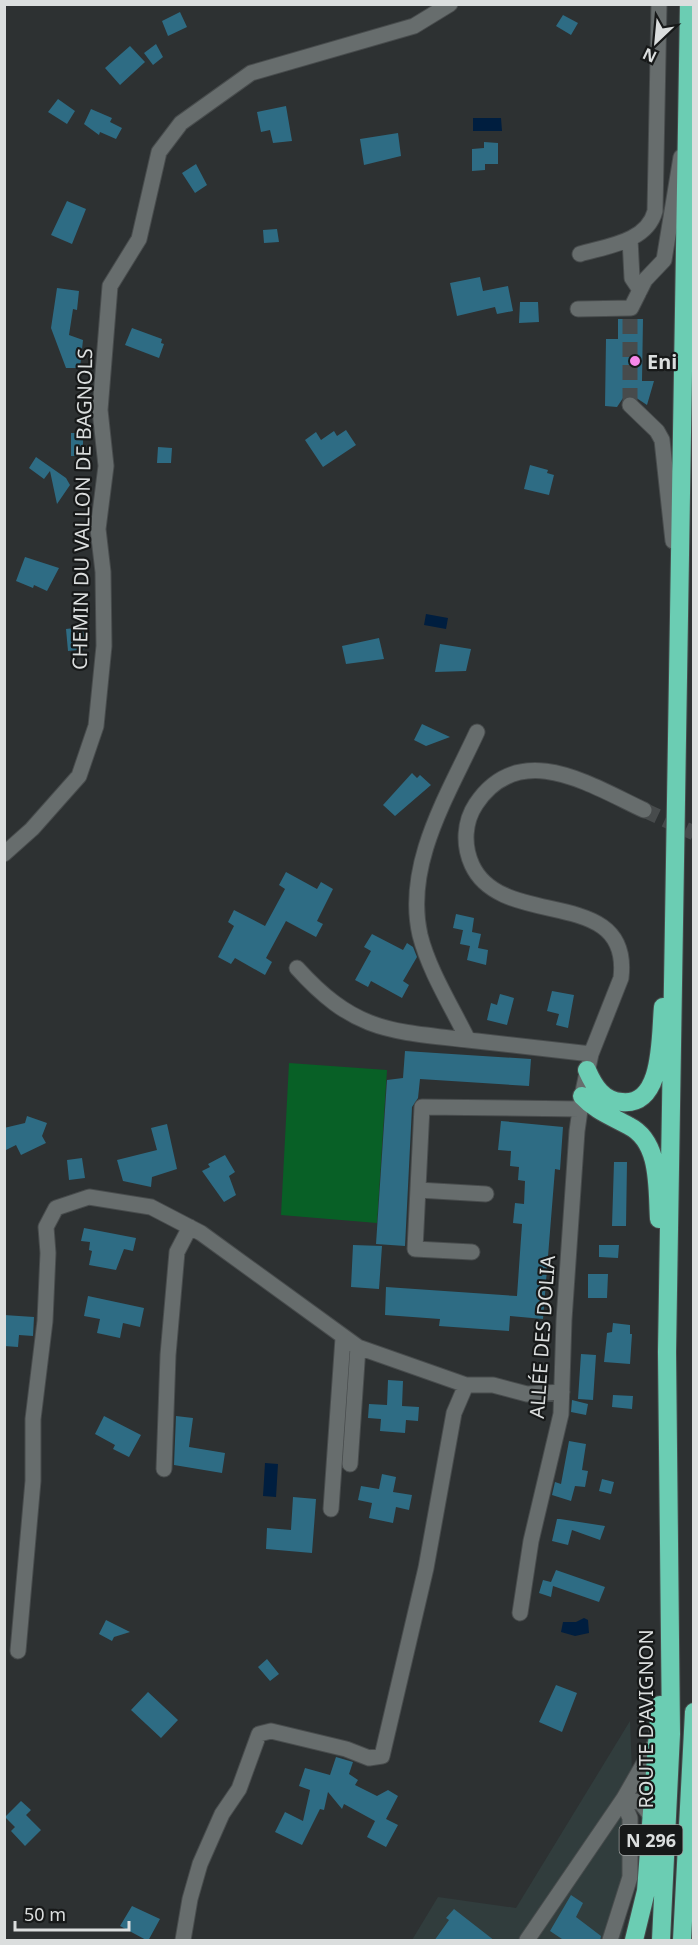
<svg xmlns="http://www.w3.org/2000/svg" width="698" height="1945" font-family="'Noto Sans',sans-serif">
<rect width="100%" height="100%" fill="#2d3132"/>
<!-- built -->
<path fill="#313d3d" d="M630 1721 636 1872 621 1940H412L438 1897 516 1908Z"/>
<!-- green -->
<path fill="#086026" d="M289 1063 387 1070 377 1223 281 1215Z"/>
<!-- water -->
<path fill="#001e3f" d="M473 118H501L502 131H473Z
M426 614 448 618 446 629 424 625Z
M265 1463 278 1464 276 1497 263 1496Z
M584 1618 588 1620 589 1633 575 1636 561 1632 563 1622H576Z"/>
<!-- building -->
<path fill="#2e6c84" d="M180 12 187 27 168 36 162 21Z
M563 15 578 23 571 35 556 26Z
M156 44 163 57 153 65 144 53Z
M130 46 145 62 120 85 105 68Z
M58 99 75 111 67 124 48 112Z
M286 106 292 141 273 143 270 130 261 132 257 112Z
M91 109 112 118 110 122 122 128 116 139 100 132 99 135 84 124Z
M398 133 401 156 364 165 360 139Z
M484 142 498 143V164H485V170L472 171V149L484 148Z
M196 164 207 185 195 193 182 173Z
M67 201 86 209 72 244 51 235Z
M277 229 279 242 264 243 263 230Z
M480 277 483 291 508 286 513 311 497 314 495 307 457 316 450 283Z
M57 288 79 291 77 310 73 309 69 335 83 340 80 368H66L51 328Z
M520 302H538L539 322 519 323Z
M618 319H643L642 381H654L647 405 632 395 623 398 617 407 605 406 606 339H618Z
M132 328 162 339 161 343 164 344 159 358 125 345Z
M346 430 356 445 323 467 305 440 316 432 321 440 334 431 337 436Z
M71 433H83V456H71Z
M158 447 172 448 171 463H157Z
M36 457 66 478 70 485 57 504 50 471 44 479 29 468Z
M530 465 548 470 547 473 554 475 549 495 524 489Z
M25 557 59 568 47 591 34 585 33 588 16 581Z
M83 627 85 649 68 651 66 629Z
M379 638 384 659 346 664 342 646Z
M440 644 471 649 466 671 435 672Z
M422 724 450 737 426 746 414 740Z
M412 773 417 778 420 775 431 785 395 816 383 805Z
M286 872 317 889 321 882 333 889 317 921 323 924 316 937 286 921 266 958 272 962 265 975 235 958 231 964 218 957 234 926 228 922 234 910 265 926 285 889 279 885Z
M456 914 474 918 472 932 453 928Z
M463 930 481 934 478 948 488 950 486 965 467 960 470 946 460 944Z
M372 934 403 950 407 943 413 947 417 957 403 981 409 985 402 998 371 981 368 987 355 980 371 951 364 947Z
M552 991 574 995 568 1028 556 1025 559 1014 547 1011Z
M500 994 514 998 507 1025 487 1020 491 1003 497 1005Z
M405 1051 531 1059 529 1086 420 1079 418 1098 412 1107 405 1246 376 1244 387 1080 403 1078Z
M27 1116 47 1123 42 1136 46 1143 21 1155 16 1145 4 1151V1128L25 1123Z
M501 1121 563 1127 560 1170 555 1169 543 1319 510 1316 509 1331 439 1326 440 1319 385 1315 386 1287 517 1296 522 1224 513 1223 515 1203 524 1204 525 1181 518 1180 519 1167 510 1166 511 1151 498 1150Z
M167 1124 177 1169 152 1177 151 1187 123 1181 117 1160 157 1150 151 1128Z
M225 1155 235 1172 229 1176 236 1195 224 1202 202 1171 210 1167 208 1164Z
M82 1158 85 1178 69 1180 67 1160Z
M614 1162H627L626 1226H612Z
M84 1228 136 1238 133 1251 124 1249 116 1270 89 1265 92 1251 89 1250 90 1242 81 1241Z
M353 1245 382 1246 379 1289 351 1287Z
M599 1245H619L618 1258 599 1257Z
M588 1274H608L607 1298H588Z
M88 1296 144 1308 140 1327 123 1323 120 1338 97 1333 100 1319 84 1316Z
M4 1315 34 1317 33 1336 19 1335 18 1347 4 1346Z
M613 1323 630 1325V1334H632L630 1364 604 1362 607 1333 612 1332Z
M581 1354 596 1355 593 1400 578 1399Z
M388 1380 403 1381 402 1406 419 1407 418 1421 406 1420 405 1433 380 1431 381 1419 368 1418 369 1404 387 1405Z
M613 1395 633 1396 632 1409 612 1407Z
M572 1400 588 1404 586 1415 571 1412Z
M104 1416 141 1435 129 1457 113 1449 115 1445 95 1434Z
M176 1416 193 1418 189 1447 225 1453 222 1473 174 1465Z
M569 1441 586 1444 582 1470 588 1471 585 1487 575 1486 571 1501 552 1495 555 1482 561 1484Z
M382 1474 396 1477 393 1492 412 1495 409 1510 396 1507 393 1523 369 1518 372 1503 358 1500 361 1486 379 1489Z
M602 1479 614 1482 611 1494 599 1491Z
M293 1497 316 1499 312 1553 266 1549 267 1528 291 1530Z
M557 1519H560L605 1526 600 1540 572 1530 568 1545 552 1541Z
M556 1570 605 1587 599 1602 553 1586 551 1597 539 1593 543 1580 551 1582Z
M106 1620 130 1632 114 1637 112 1641 99 1634Z
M267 1659 279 1674 270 1681 258 1667Z
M556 1685 577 1693 562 1732 539 1722Z
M148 1692 178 1720 161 1738 131 1710Z
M336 1757 353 1762 349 1774 358 1780 355 1785 377 1796 388 1790 398 1796 386 1819 398 1825 386 1847 367 1837 375 1821 344 1804 342 1809 328 1792 324 1810 320 1809 302 1845 275 1832 285 1812 303 1821 310 1790 299 1786 305 1768 330 1775Z
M21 1801 31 1810 26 1815 41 1830 25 1846 11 1831 15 1827 5 1817Z
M571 1895 583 1903 576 1917 601 1936 600 1941H565L550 1931Z
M132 1906 160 1919 148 1941 120 1926Z
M454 1909 495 1941H434L449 1920 446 1918Z"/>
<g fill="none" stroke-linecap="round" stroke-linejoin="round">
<!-- minor-tunnel -->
<path stroke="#474b4c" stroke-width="15" stroke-dasharray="15 8" stroke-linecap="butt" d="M630 319V405
M644 810 694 833"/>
<defs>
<path id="minor" d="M630 239 632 278 640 290
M580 254C607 246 647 242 655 211L659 4
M578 309 631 308 645 280 664 260 681 157
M630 405 657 431 662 440 673 541
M477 732C448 795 404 864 420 935 429 971 452 1007 468 1040L591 1054
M4 854 32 829 79 776 96 726 104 646 103 572 98 529 106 466 100 410 110 286 139 239 159 152 181 123 251 73 414 26 450 4
M297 968C354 1031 388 1031 468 1040
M418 1190 486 1194
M472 1252 415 1249 422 1107 580 1109
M350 1464 358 1347
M164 1469 168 1355 177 1252 190 1227
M331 1509 343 1338
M520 1613 531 1541 561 1414 564 1320 577 1131 582 1096 591 1054 621 978C632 884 502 931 472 865 463 845 464 822 476 804 520 738 592 786 644 810
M18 1651 33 1481V1419L45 1321 48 1253 46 1227 56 1208 89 1197 151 1207 201 1233 358 1347 466 1385H493L527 1394 562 1392
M624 1798 641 1803 651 1816
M183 1940 190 1899 200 1864 222 1814 239 1789 259 1734 271 1731 346 1749 369 1758 382 1756 426 1568 454 1413 466 1385
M527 1940 624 1798 656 1742
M610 1940 630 1877V1818L627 1811 620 1804"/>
<path id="highway" d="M587 1070C594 1086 603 1101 622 1102 664 1106 660 1036 663 1007
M582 1096C596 1111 611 1116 629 1126 661 1142 657 1189 659 1219
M634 1940 646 1891 660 1705
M661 1940 671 1734 667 1352 689 4
M682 1940 694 1712"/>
</defs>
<!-- minor casing -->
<use href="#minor" stroke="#484c4d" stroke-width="17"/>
<!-- highway casing -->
<use href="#highway" stroke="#484c4d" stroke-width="20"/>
<!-- minor -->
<use href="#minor" stroke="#676d6d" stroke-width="15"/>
<!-- highway -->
<use href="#highway" stroke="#6bcdb3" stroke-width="18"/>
</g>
<!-- markers -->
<circle fill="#f788eb" stroke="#171919" stroke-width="2" cx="635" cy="361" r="6"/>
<g text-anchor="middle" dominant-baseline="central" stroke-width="4.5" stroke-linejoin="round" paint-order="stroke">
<!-- shield labels -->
<rect fill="#171919" stroke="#a0a3a3" stroke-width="1.5" x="619.5" y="1825" width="63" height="30" rx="4.5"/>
<g font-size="18" font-weight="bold" fill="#dbdede">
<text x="651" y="1840">N 296</text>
</g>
<!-- poi labels -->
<g font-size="20" font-weight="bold" fill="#dbdede" stroke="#171919" text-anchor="start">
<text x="647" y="361">Eni</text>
</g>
<!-- street labels -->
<g font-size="20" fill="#dbdede" stroke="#171919">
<text transform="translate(82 509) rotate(-89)">CHEMIN DU VALLON DE BAGNOLS</text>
<text transform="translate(542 1337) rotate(-86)">ALLÉE DES DOLIA</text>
<text transform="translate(645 1719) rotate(-90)">ROUTE D'AVIGNON</text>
</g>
</g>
<!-- border -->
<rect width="698" height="1945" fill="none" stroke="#dbdede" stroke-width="12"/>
<!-- north arrow -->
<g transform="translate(656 42) rotate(206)" stroke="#171919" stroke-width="4.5" paint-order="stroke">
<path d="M0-4.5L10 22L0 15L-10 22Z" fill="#dbdede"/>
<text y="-9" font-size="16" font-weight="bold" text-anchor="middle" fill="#dbdede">N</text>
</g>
<!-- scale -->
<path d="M15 1921v9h114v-9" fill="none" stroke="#dbdede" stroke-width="3"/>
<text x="24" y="1921" font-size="18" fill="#dbdede" stroke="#171919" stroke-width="4.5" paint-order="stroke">50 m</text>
</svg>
